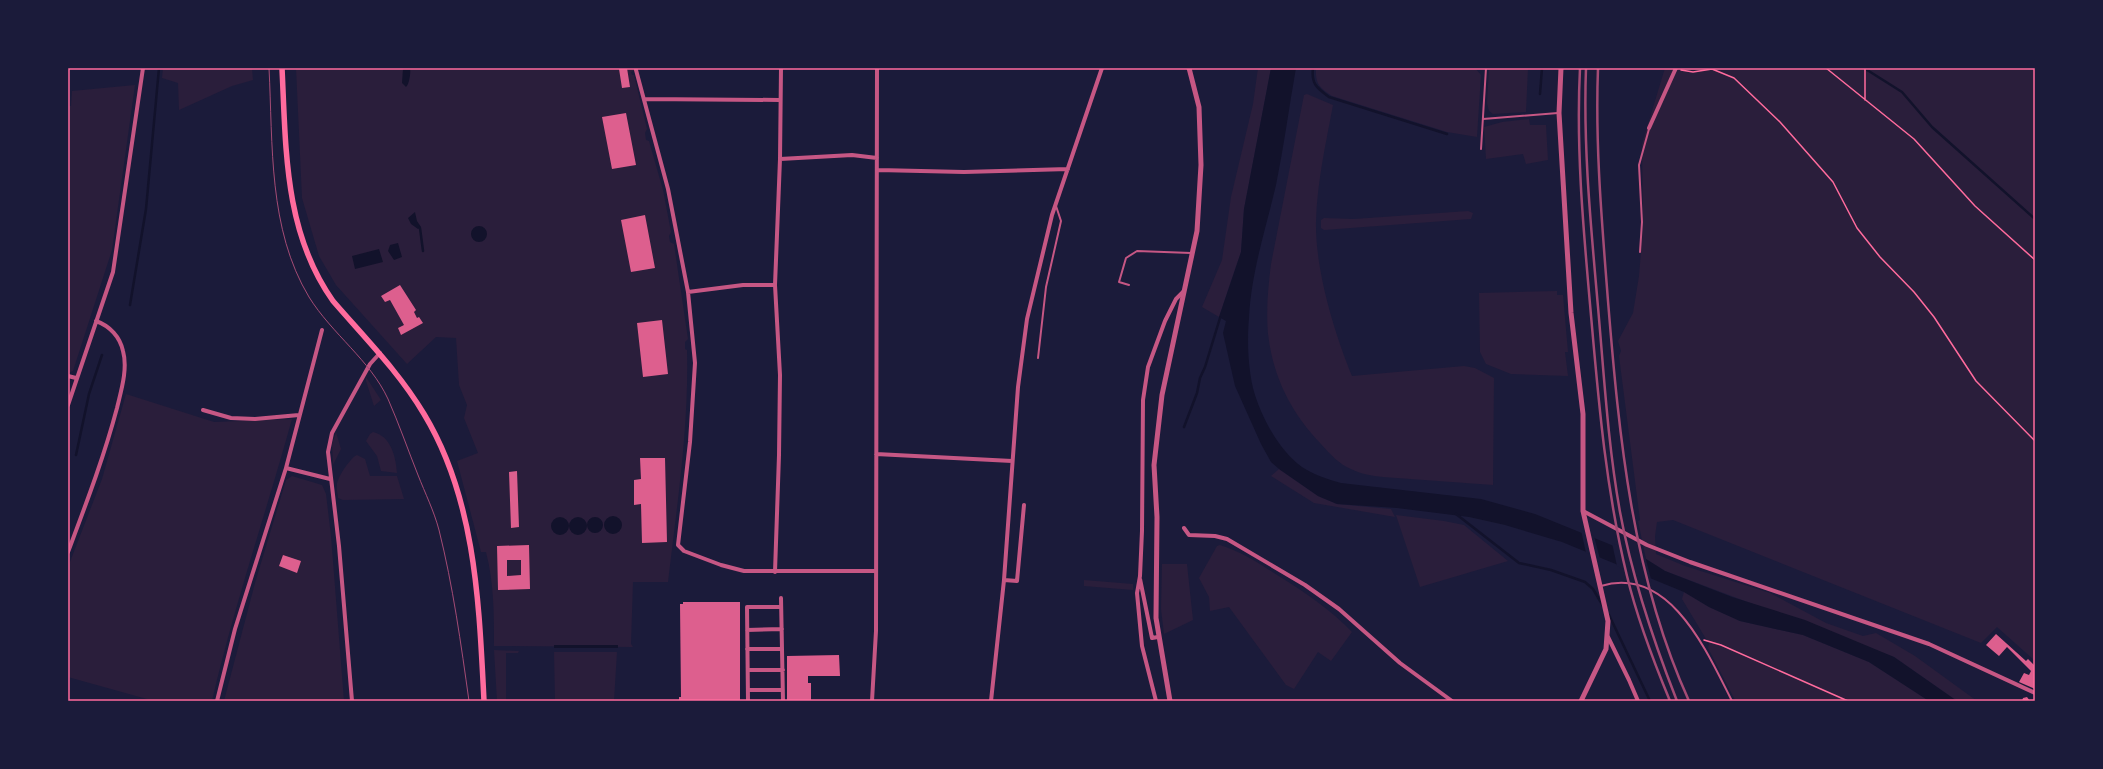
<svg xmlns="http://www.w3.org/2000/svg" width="2103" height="769" font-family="Poppins,sans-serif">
<rect width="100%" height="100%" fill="#1b1b3a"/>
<!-- green -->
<path fill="#2a1e3b" d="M163 68H252L253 80 232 86 179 110 178 83 162 78Z
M296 68H640L631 72 632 75H634L647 129 645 133 646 140 649 141 663 190 671 232 669 236 670 242 674 244 688 339 685 342V349L687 350C689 428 677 505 668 582H633L631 644 633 647 494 646C494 614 494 583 486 552H481L457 461 478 453 464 418 467 405 459 385 456 338 436 337 407 364 336 285 319 256 302 198Z
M1258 68H1271L1244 209 1241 252 1219 317 1202 307 1222 260 1231 197 1253 104Z
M1316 68H1475L1481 75 1477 137 1447 132 1332 96C1319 88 1315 83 1316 68Z
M1489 68H1528L1526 112 1493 114 1489 111 1487 103Z
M1665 68H2035V661L1997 627 1981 643 1673 520 1657 522 1655 536 1656 554 1685 566 1770 593 1826 623 1863 636 1876 633 1915 656 1977 701H1957L1894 657 1665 571 1646 559 1638 521 1640 520 1619 356 1621 351 1618 341 1633 313 1639 276 1643 227 1642 144Z
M135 85 112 250 73 371 68 373V106H71L72 91Z
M1307 94 1333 105C1326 143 1317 182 1316 222 1315 269 1334 332 1352 376L1464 366 1475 368 1494 378 1493 485 1383 477C1372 476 1361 474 1351 469 1339 464 1330 454 1321 444 1291 413 1273 377 1268 334 1266 311 1268 287 1271 264L1304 95Z
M1529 119 1530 125H1546L1548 160 1526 164 1523 154 1486 159 1484 127 1502 122Z
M1468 211 1473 213 1471 219 1324 230 1321 228V220L1324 218 1354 219Z
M1557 291V295H1563L1568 352H1565L1568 376 1511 374 1486 364 1480 352 1479 293Z
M366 377 381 400 374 406 366 381Z
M126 394 214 422 292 419C266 513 234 606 212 701H154L68 677V567L102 479Z
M336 432 341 449 333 465 332 444Z
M373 432C391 436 396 457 397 473L381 471 377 456 366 441 370 434Z
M357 455 365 459 370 476H397L404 499 343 500 338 498C338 494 336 489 337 485 337 478 350 458 357 455Z
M1279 469 1318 496 1337 504 1391 509 1395 517 1314 503 1271 476Z
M292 476 322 485 326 494 331 536 344 701H224L255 583 286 480Z
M1396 515 1444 521 1464 525 1508 561 1420 587Z
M1220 545C1243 552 1261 565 1282 578 1307 594 1331 610 1352 632L1331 661 1318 652 1294 689 1286 685 1229 607 1210 611 1209 597 1199 578 1217 546Z
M1162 564H1187L1193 620 1164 634 1161 609Z
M1084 580 1133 584V590L1084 586Z
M1684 592 1709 607 1740 621 1803 635 1869 662 1929 701H1733L1735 700 1708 648 1709 644 1682 599Z
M494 650 519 651 518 653H506V701H497Z
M554 652H617L614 701H555Z"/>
<!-- water -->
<path fill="#12122b" d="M403 68H410C411 73 409 85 406 87L402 83Z
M1271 68H1296C1289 107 1284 146 1276 185 1266 228 1251 273 1249 318 1247 340 1248 367 1253 388 1260 415 1279 451 1302 467 1314 475 1327 479 1341 483L1481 499 1535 514 1646 559 1665 571 1732 597 1805 620 1894 657 1957 701H1929L1869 662 1803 635 1740 621 1709 607 1684 592 1562 542 1505 525 1469 517 1397 508 1337 504 1318 496 1279 469 1271 462 1261 444 1235 386 1223 333 1226 321 1219 317 1241 252 1244 209Z
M415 212 417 221 421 227 418 229 411 224 408 218Z
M471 234a8 8 0 1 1 16 0a8 8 0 1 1-16 0Z
M398 243 402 257 394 260 388 251 390 245Z
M379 249 383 262 355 269 352 256Z
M604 525a9 9 0 1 1 18 0a9 9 0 1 1-18 0Z
M587 525a8 8 0 1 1 16 0a8 8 0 1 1-16 0Z
M551 526a9 9 0 1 1 18 0a9 9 0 1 1-18 0Z
M569 526a9 9 0 1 1 18 0a9 9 0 1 1-18 0Z
M554 645H618V648H554Z"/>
<!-- pier -->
<path fill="#1b1b3a" d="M1581 530 1594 536 1600 559 1586 553Z
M1612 543 1645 556 1652 583 1617 566Z"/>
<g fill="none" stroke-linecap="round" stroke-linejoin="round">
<!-- stream -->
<path stroke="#12122b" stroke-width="2.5" d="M1313 68C1311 84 1317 88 1329 97L1447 134
M1864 68 1902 92 1932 127 2035 219
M1540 94 1542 68
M420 228 423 251
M130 305 146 209 159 68
M1184 427 1197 393 1200 378 1205 367 1220 318
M76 455 89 394 102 355
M1456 514 1519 563 1551 570 1585 582 1593 589 1603 606
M1609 615 1650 701"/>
</g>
<!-- building -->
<path fill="#dd5f8e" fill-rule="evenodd" d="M627 68 630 87 622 88 619 69Z
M626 113 636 165 612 169 602 117Z
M645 215 655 268 631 272 621 220Z
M400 285 416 310 414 312 417 318 419 317 423 323 401 335 398 328 404 325 390 300 385 302 381 296Z
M662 320 668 374 643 377 637 323Z
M640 458H665L667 542 642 543 641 504 634 505V480L641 479Z
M517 471 519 527 511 528 509 472Z
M529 545 530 589 498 590 497 546ZM507 560H521V575L507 576Z
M283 555 301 561 297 573 279 566Z
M683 602H740V701H679V697H681L680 604H683Z
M1996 634 2026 661 2028 659 2035 666V689L2019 682 2024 673 2029 675 2031 671 2007 647 1999 656 1986 645Z
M839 655 840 676H808V683H811V701H787V656Z
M2027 697 2030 701H2022L2023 698Z"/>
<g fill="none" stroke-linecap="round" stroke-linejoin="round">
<!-- path -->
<path stroke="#ff6b9d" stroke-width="1.5" d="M1826 68 1914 139 1975 206 2035 260
M1681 70 1693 72 1712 69 1734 78 1780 122 1833 182 1857 228 1880 257 1914 292 1934 317 1976 381 2035 441
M1865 100V68
M1704 640 1721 645 1848 701"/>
<!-- service -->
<path stroke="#c65784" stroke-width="2" d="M1483 119 1558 113
M1481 149 1486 68
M1640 252 1642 222 1639 165 1649 129
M1129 285 1119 282 1126 258 1137 251 1191 253
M1038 358 1046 287 1061 221 1056 206
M1601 586C1670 565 1707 652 1732 701"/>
<!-- minor -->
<path stroke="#c65784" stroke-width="4" d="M636 70 668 189 688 292 695 363 690 442 678 545 684 551 721 565 744 571H876
M645 99 779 100
M1649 128 1676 68
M780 159 852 155 877 158
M878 170 964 172 1068 169
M688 292 743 285H775
M68 376 76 378
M68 405 113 272 143 68
M203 410 231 418 255 419 299 415
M876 454 1012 461
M286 468 330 479
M1583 511 1647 545 1690 562 1929 644 2035 693
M1184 528 1189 535 1215 536 1227 539 1305 585 1339 609 1400 663 1452 701
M68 552C86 504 104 457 117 408 121 391 128 369 123 351 120 337 110 326 96 321
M775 572 779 455 780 375 775 285 780 159 781 68
M1140 579 1152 638 1158 637
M1004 580 1017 581 1024 505
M781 598 783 701
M747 630 782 629
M1608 637 1629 680 1638 701
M747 649H782
M748 670H783
M748 690H783
M217 701 235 629 286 468 322 330
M352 701 339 546 328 452 332 433 370 364 380 353
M748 701 747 607H781
M872 701 876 631 877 68
M991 701 1004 580 1018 387 1027 319 1052 215 1102 68
M1156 701 1142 646 1137 593 1140 576 1142 531 1143 400 1148 367 1165 321 1176 299 1184 291"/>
<!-- tertiary -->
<path stroke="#c65784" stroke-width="5" d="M1561 68 1559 113 1571 313 1583 414V511L1608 621 1606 649 1581 701
M1170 701 1156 618 1157 517 1154 465 1162 395 1197 231 1201 165 1199 107 1189 68"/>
<!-- secondary -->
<path stroke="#ff6b9d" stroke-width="5.5" d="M282 68C286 149 284 232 333 301 365 338 399 372 424 414 476 500 479 604 484 701"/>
<!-- tram -->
<path stroke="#a44b75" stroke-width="1" d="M269 68C273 145 268 229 309 297 332 334 370 360 388 399 399 424 408 450 418 475 425 493 434 511 439 530 453 586 461 644 469 701"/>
<!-- rail -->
<path stroke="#a44b75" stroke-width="2.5" d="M1580 68C1576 147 1583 225 1590 304 1598 395 1605 486 1627 576 1637 618 1653 660 1670 701
M1586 68C1583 148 1591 227 1598 307 1604 375 1608 445 1620 512 1632 577 1653 640 1677 701
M1598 68C1595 146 1602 223 1608 301 1619 436 1632 576 1689 701"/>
</g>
<!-- border -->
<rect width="2103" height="769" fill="none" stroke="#1b1b3a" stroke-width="138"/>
<rect x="69" y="69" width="1965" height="631" fill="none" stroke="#ff6b9d" stroke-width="1.5"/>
</svg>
